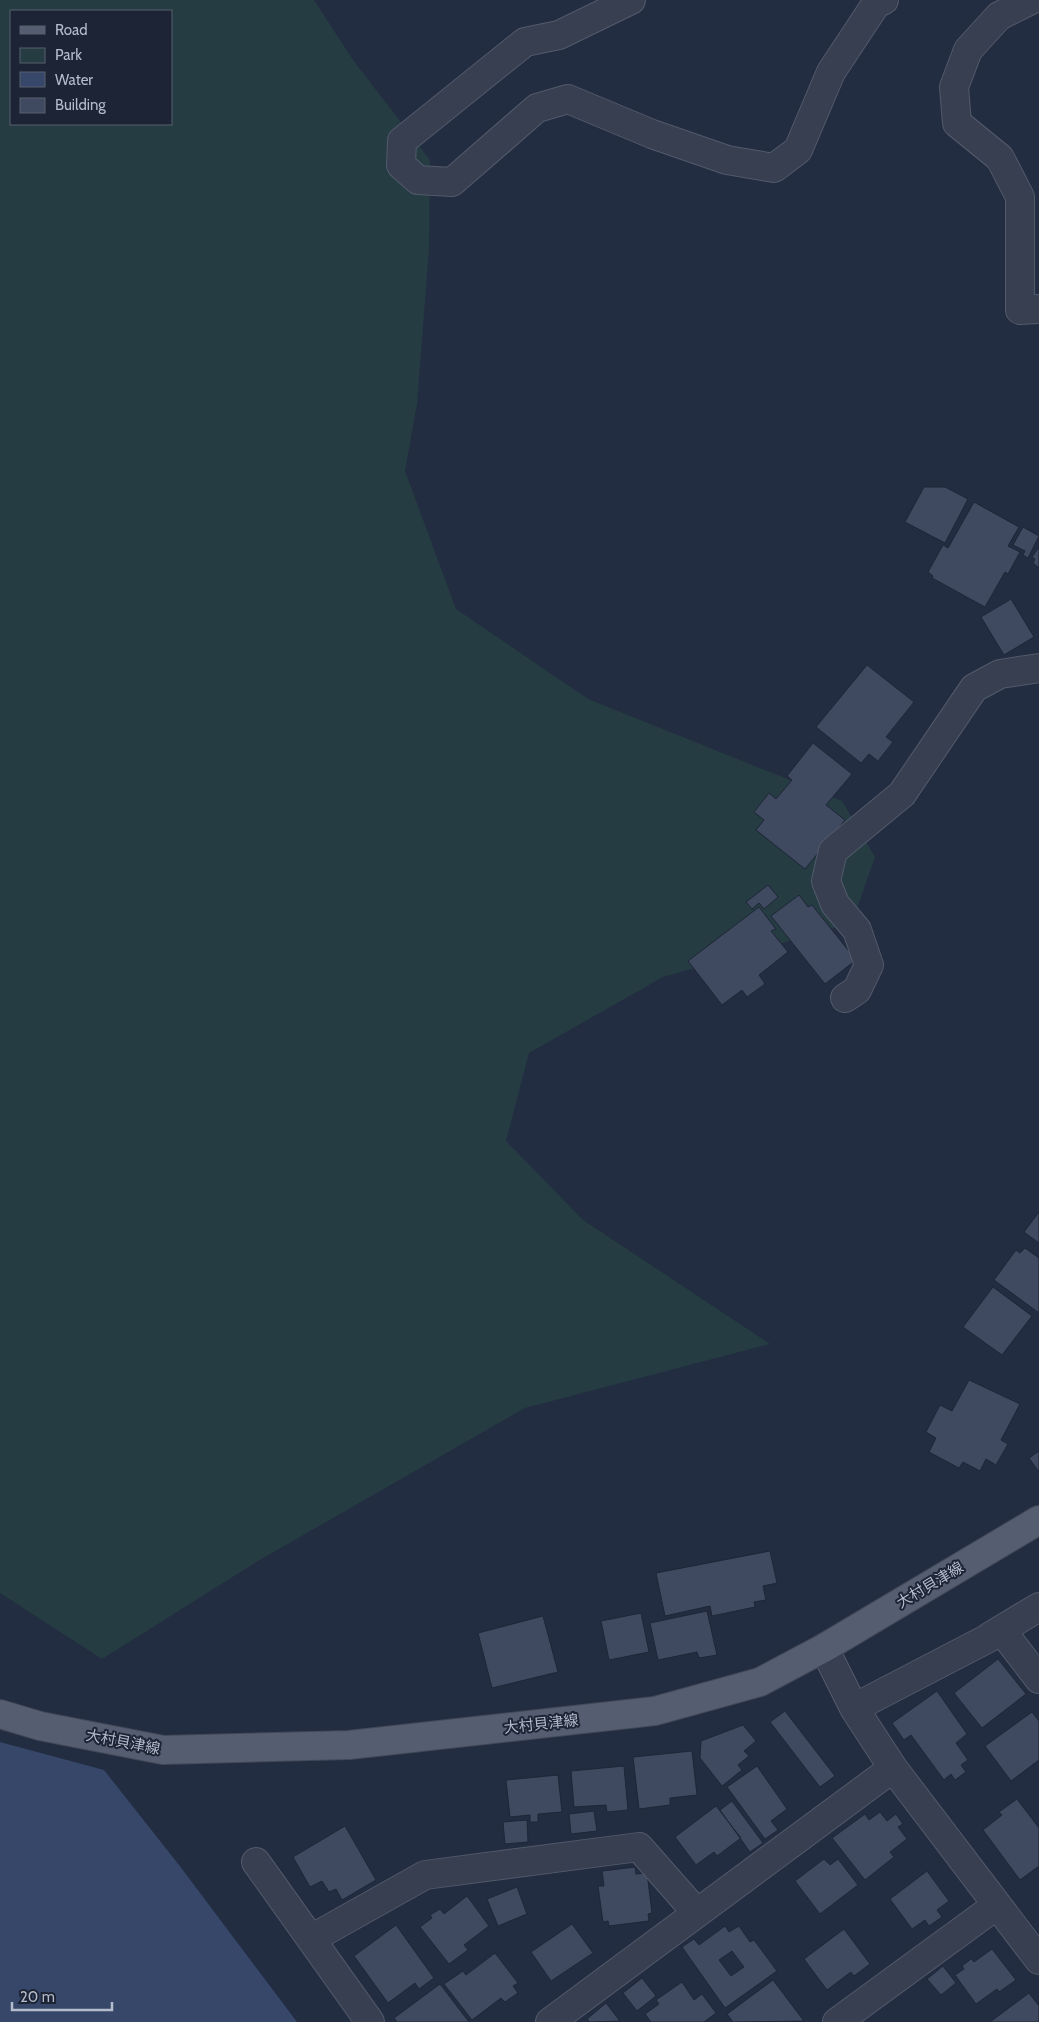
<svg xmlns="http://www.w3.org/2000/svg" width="1039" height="2022" font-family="Cabin,'Noto Sans JP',sans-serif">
<rect width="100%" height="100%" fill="#232d41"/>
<!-- green -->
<path fill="#253c42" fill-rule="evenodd" d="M0 0H314L353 60 430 160 429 249 417 404 405 471 456 609 588 699 842 801 875 857 852 923 663 977 529 1053 506 1141 583 1220 770 1344 525 1408 258 1561 102 1659 0 1593ZM11 11H171V124H11Z"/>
<!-- water -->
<path fill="#364769" d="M0 1742 104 1770 179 1865 297 2022H0Z"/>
<!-- building -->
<path fill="#3f4a61" stroke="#1e2637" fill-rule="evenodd" d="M924 487H945L968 499 945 543 905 522Z
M974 502 1019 527 1008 546 1020 552 1008 574 1005 572 985 607 932 578 933 576 928 572 943 545 948 548Z
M1023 527 1039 536 1028 558 1023 555 1025 551 1013 545Z
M1039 547V568L1033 563 1035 559 1032 557Z
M1011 599 1034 637 1004 655 981 617Z
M867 665 914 702 886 737 893 742 878 761 869 754 861 763 816 727Z
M813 743 852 774 826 805 845 820 805 869 756 830 764 820 754 812 769 793 776 799 792 780 787 776Z
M768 885 778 897 764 909 759 903 752 909 746 902Z
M799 895 808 907 812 905 856 960 825 984 771 916Z
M759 907 776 929 771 931 788 952 759 975 765 984 747 997 742 990 722 1005 688 961Z
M1039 1212V1243L1024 1232Z
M1025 1248 1039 1258V1313L994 1280 1016 1250 1020 1253Z
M993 1287 1032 1316 1002 1355 963 1327Z
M969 1380 1020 1404 1001 1440 1008 1444 996 1465 986 1459 980 1471 963 1462 959 1468 929 1452 936 1438 926 1432 940 1405 952 1411Z
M1039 1451V1472L1029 1458Z
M770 1551 777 1583 763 1586 766 1600 754 1602 755 1607 712 1616 710 1606 665 1616 656 1573Z
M707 1611 717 1655 699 1658 697 1652 658 1660 650 1623Z
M641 1613 649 1652 609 1660 601 1621Z
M543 1616 558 1672 492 1688 478 1633Z
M998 1659 1026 1694 982 1728 954 1693Z
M937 1691 967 1734 956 1743 968 1760 961 1765 966 1772 955 1780 951 1774 944 1780 911 1735 904 1740 892 1723Z
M785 1711 835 1776 820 1787 770 1722Z
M1032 1712 1039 1721V1760L1011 1781 985 1746Z
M743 1725 756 1741 744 1751 749 1756 738 1765 742 1770 722 1786 700 1758 701 1741Z
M692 1751 697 1795 670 1798V1805L639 1809 633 1757Z
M624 1766 628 1810 607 1812 606 1805 574 1807 571 1771Z
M757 1766 787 1809 771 1821 778 1830 765 1839 727 1787Z
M558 1775 562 1812 538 1814V1822H530V1815L510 1817 506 1780Z
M1017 1799 1039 1828V1866L1020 1880 983 1830 1002 1815 999 1812Z
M732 1801 763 1843 750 1852 720 1810Z
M716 1806 741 1838 717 1856 714 1852 696 1865 675 1837Z
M594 1811 597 1831 571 1834 569 1814Z
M880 1812 887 1821 896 1814 903 1824 898 1827 907 1839 890 1852 894 1857 865 1880 832 1838 865 1814 869 1820Z
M527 1820 528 1842 505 1844 503 1822Z
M345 1826 376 1880 342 1900 336 1889 329 1892 322 1881 310 1887 293 1857Z
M824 1859 830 1865 838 1859 858 1885 820 1914 795 1881Z
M635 1867 636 1874 647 1873 652 1913 648 1914 649 1921 609 1926 608 1921 603 1922 598 1886H604L602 1871Z
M927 1871 949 1901 937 1910 942 1917 929 1926 925 1920 912 1929 890 1899Z
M517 1887 527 1914 498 1926 487 1899Z
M467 1896 489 1926 464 1945 468 1950 449 1964 420 1927 432 1918 430 1915 440 1909 444 1914Z
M572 1924 593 1953 551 1981 531 1952Z
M396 1925 434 1978 419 1989 415 1983 388 2003 354 1956Z
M725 1926 729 1932 739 1926 750 1942 754 1940 777 1971 725 2008 682 1947 694 1939 699 1945ZM732 1951 744 1967 731 1976 719 1960Z
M844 1929 870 1964 854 1976 851 1972 827 1990 804 1959Z
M992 1949 1016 1980 999 1992 997 1989 976 2004 955 1975 964 1969 962 1966 971 1959 974 1962Z
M495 1953 518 1983 513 1986 518 1993 505 2002 501 1998 472 2020 444 1984 463 1971 466 1975Z
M943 1966 956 1983 941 1995 927 1979Z
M642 1978 656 1996 637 2011 623 1993Z
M773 1980 804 2021 733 2022 727 2014Z
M682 1982 694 2000 702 1994 716 2013 704 2022H651L645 2014 659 2004 656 2000Z
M440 1984 469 2022H397L394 2018Z
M1029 1993 1039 2006V2022H990Z
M606 2003 620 2021 590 2022 587 2019Z"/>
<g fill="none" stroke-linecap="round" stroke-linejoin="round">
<defs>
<path id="minor" d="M631 0 559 35 525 42 402 141 401 165 418 180 452 182 537 108 568 99 652 134 727 160 774 168 798 150 831 72 876 4 884 0
M1031 0 999 16 968 50 954 87 957 123 1000 158 1020 197V310L1039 309
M845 998 857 990 869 965 857 930 835 904 826 881 833 851 902 794 974 688 1000 674 1039 668
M989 1637 1039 1607
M824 1648 854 1708 893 1768 1039 1960
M854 1708 1002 1631 1039 1679
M256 1862 370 2022
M311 1939 425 1875 639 1847 697 1913
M550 2022 893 1768
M837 2022 997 1905"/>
<path id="primary" d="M0 1714 40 1726 163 1750 349 1745 655 1711 760 1682 824 1648 1039 1520"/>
</defs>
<!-- minor casing -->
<use href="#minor" stroke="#525a6b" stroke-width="30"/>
<!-- primary casing -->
<use href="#primary" stroke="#414859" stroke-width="30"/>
<!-- minor -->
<use href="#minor" stroke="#373f50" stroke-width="28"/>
<!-- primary -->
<use href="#primary" stroke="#555e70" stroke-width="28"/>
</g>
<g text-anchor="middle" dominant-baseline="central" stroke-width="4" stroke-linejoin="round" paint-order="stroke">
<!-- street labels -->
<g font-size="15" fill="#b4bbcb" stroke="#1c2435">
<text transform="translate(930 1585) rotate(-31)">大村貝津線</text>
<text transform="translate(541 1724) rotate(-6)">大村貝津線</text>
<text transform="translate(123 1742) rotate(11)">大村貝津線</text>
</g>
</g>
<!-- legend -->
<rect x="10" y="10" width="162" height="115" fill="#1c2435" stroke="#596071"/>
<rect x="20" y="26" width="25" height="8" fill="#555e70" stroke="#596071"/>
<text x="55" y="35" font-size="15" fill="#b4bbcb">Road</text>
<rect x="20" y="48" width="25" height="15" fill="#253c42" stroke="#596071"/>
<text x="55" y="60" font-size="15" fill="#b4bbcb">Park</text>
<rect x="20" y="72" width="25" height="15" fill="#364769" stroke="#596071"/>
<text x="55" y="85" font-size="15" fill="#b4bbcb">Water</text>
<rect x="20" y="98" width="25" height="15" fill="#3f4a61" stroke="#596071"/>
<text x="55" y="110" font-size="15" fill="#b4bbcb">Building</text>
<!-- scale -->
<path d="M12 2002v8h100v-8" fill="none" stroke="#b4bbcb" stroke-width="2.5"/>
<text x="20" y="2002" font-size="15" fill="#b4bbcb" stroke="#1c2435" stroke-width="4" paint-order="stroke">20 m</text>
</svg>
